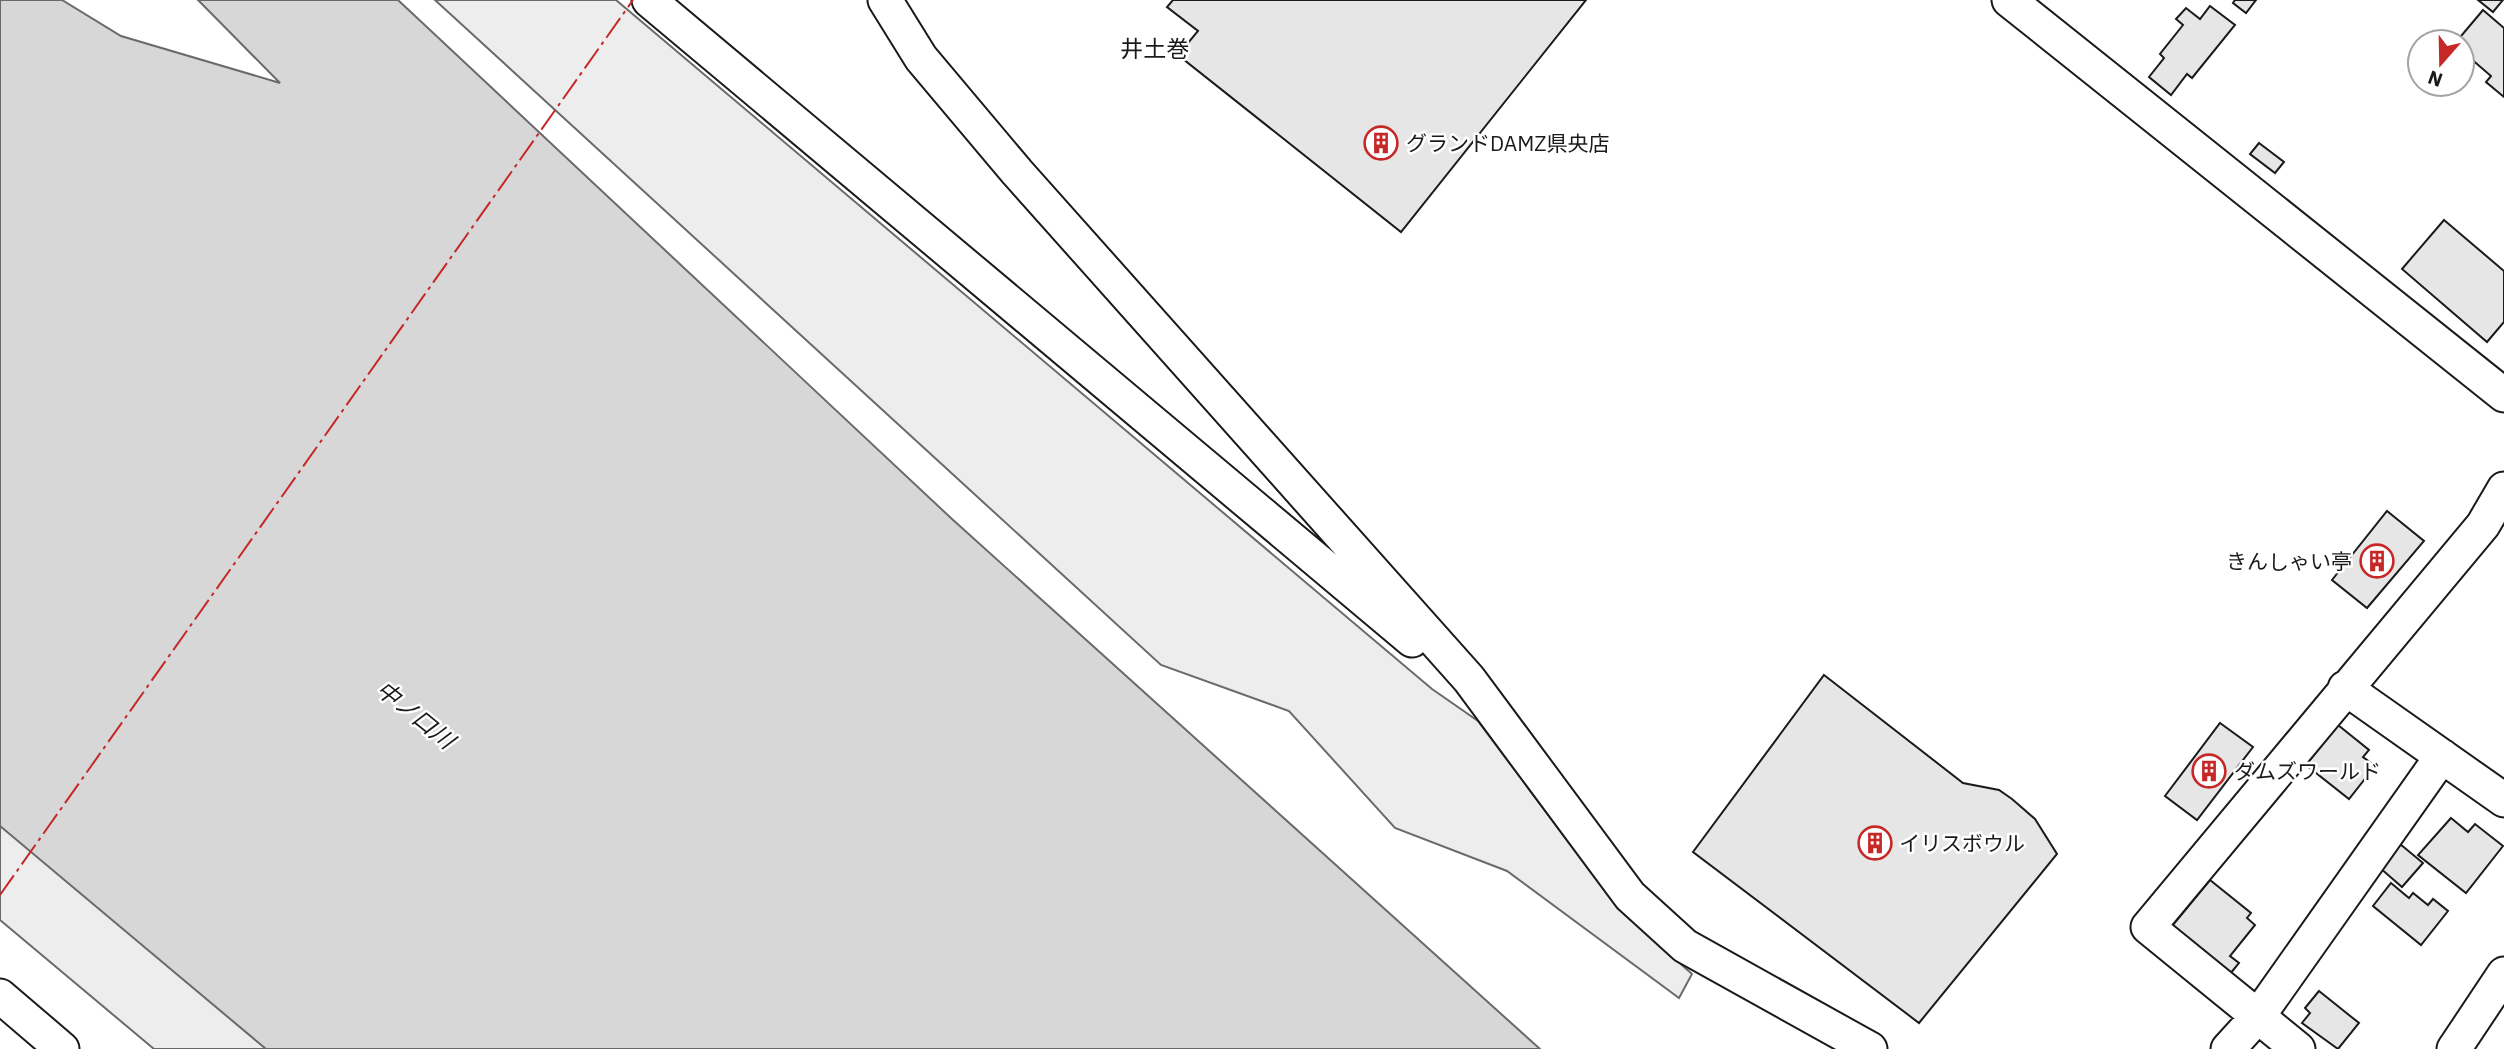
<svg xmlns="http://www.w3.org/2000/svg" width="2504" height="1049" font-family="'IBM Plex Sans','Noto Sans JP',sans-serif">
<rect width="100%" height="100%" fill="#fff"/>
<!-- built -->
<path fill="#ededed" stroke="#6a6a6a" stroke-width="2" d="M435 0H616L1432 689 1478 721 1618 908 1692 974 1679 998 1507 871 1395 828 1289 711 1161 665Z
M0 791 301 1049H154L0 920Z"/>
<!-- water -->
<path fill="#d7d7d7" stroke="#6a6a6a" stroke-width="2" d="M0 0H62L121 36 280 83 198 0H398L952 519 1540 1049H266L0 826Z"/>
<!-- building -->
<path fill="#e6e6e6" stroke="#1a1a1a" stroke-width="2" d="M1173 0H1586L1401 232 1178 55 1198 31 1167 7Z
M2235 0H2256L2246 13 2233 3Z
M2478 0H2503L2493 12Z
M2210 6 2235 25 2192 78 2187 74 2171 95 2149 77 2164 58 2160 54 2183 25 2176 19 2186 8 2200 19Z
M2483 10 2504 28V97L2486 82 2491 76 2462 51V42H2456Z
M2259 143 2284 162 2275 173 2250 154Z
M2444 220 2504 271V322L2487 342 2402 269Z
M2387 511 2424 541 2367 608 2332 580Z
M1824 675 1963 783 1999 790 2012 799 2035 819 2057 854 1919 1023 1693 852Z
M2220 723 2253 747 2197 820 2165 796Z
M2338 725 2369 750 2363 757 2375 766 2349 799 2306 765Z
M2451 818 2468 832 2475 824 2503 846 2466 893 2418 855Z
M2400 844 2423 863 2402 887 2380 868Z
M2210 880 2251 913 2247 918 2255 925 2230 956 2239 963 2230 974 2172 926Z
M2391 883 2409 898 2413 893 2428 905 2433 899 2448 911 2421 945 2373 906Z
M2319 991 2359 1023 2338 1049 2302 1023 2310 1013 2305 1008Z"/>
<g fill="none" stroke-linecap="round" stroke-linejoin="round">
<defs>
<path id="minor" d="M649 0 1412 640
M885 0 921 58 1017 172 1469 679 1630 896 1685 946 1870 1049
M2009 0 2504 395
M2345 688 2504 800
M0 996 62 1049
M2228 1049 2259 1015 2442 756
M2298 1049 2148 927 2483 525 2504 489
M2454 1049 2504 974"/>
</defs>
<!-- minor casing -->
<use href="#minor" stroke="#1a1a1a" stroke-width="37"/>
<!-- minor -->
<use href="#minor" stroke="#fff" stroke-width="33"/>
<!-- power -->
<path stroke="#c62828" stroke-width="2" stroke-dasharray="24 5 3.5 5" stroke-linecap="butt" d="M0 895 633 0"/>
</g>
<!-- icons -->
<defs>
<symbol id="building-ring" viewBox="-11 -11 22 22"><circle r="9.5" fill="#fff" stroke="#c62828" stroke-width="1.5"/><path d="M-4-6H4V6H1V3H-1V6H-4ZM-2.5-4.3h1.7v1.8h-1.7ZM.8-4.3h1.7v1.8H.8ZM-2.5-1h1.7V.8h-1.7ZM.8-1h1.7V.8H.8Z" fill="#c62828"/></symbol>
</defs>
<g fill-rule="evenodd">
<use href="#building-ring" x="1362" y="124" width="38" height="38"/>
<use href="#building-ring" x="2358" y="542" width="38" height="38"/>
<use href="#building-ring" x="2190" y="752" width="38" height="38"/>
<use href="#building-ring" x="1856" y="824" width="38" height="38"/>
</g>
<g text-anchor="middle" dominant-baseline="central" stroke-width="5" stroke-linejoin="round" paint-order="stroke">
<!-- poi labels -->
<g font-size="21" fill="#1a1a1a" stroke="#fff" text-anchor="start">
<text x="1406" y="143">グランドDAMZ県央店</text>
<text x="2352" y="561" text-anchor="end">きんしゃい亭</text>
<text x="2234" y="771">ダムズワールド</text>
<text x="1899" y="843">イリスボウル</text>
</g>
<!-- neighbourhood labels -->
<g font-size="23" fill="#1a1a1a" stroke="#fff">
<text x="1155" y="48">井土巻</text>
</g>
<!-- water labels -->
<g font-size="23" font-style="italic" fill="#1a1a1a" stroke="#fff">
<text transform="translate(416 714) rotate(39)">中ノ口川</text>
</g>
</g>
<!-- north arrow -->
<g transform="translate(2441 63) rotate(200)"><circle r="33" fill="#ffffff" stroke="#a3a3a3" stroke-width="2"/>
<path d="M0-5L12 26L0 18L-12 26Z" fill="#c62828"/>
<text y="-10" font-size="19" font-weight="bold" text-anchor="middle" fill="#1a1a1a">N</text>
</g>
</svg>
